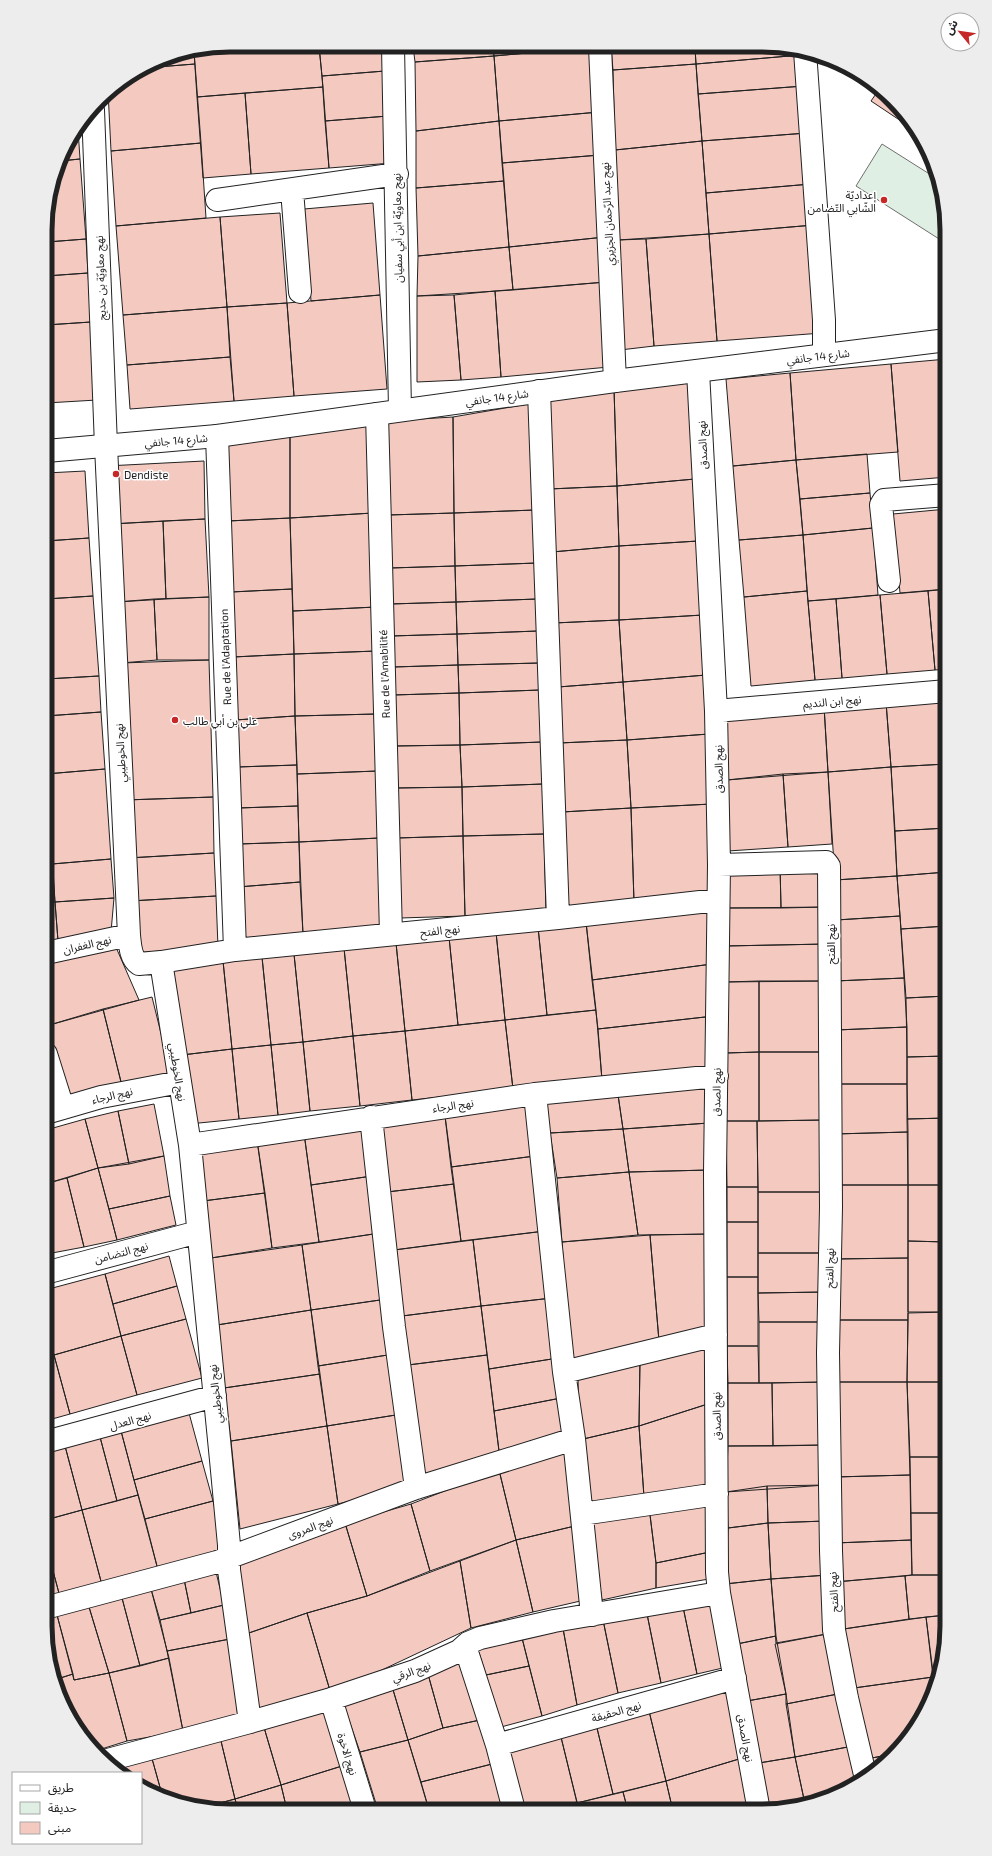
<svg xmlns="http://www.w3.org/2000/svg" width="992" height="1856" font-family="'Exo 2','Noto Sans Arabic',sans-serif">
<rect width="100%" height="100%" fill="#fff"/>
<!-- green -->
<path fill="#e0efe3" stroke="#6f6f6f" d="M882 144 939 180 947 230V244L856 186Z"/>
<!-- building -->
<path fill="#f3c9c0" stroke="#222" d="M230 45 319 46 323 87 197 97 194 52Z
M319 46H383L385 71 322 76Z
M413 46 493 47 494 56 415 62Z
M493 47H594L494 56Z
M594 47 599 112 499 121 494 56Z
M611 47 695 48 696 64 613 70Z
M695 48 798 49 801 55 696 64Z
M194 52 195 64 144 68 159 59Z
M801 55 804 86 698 94 696 64Z
M494 56 499 121 416 131 415 62Z
M195 64 201 143 111 151 108 91 144 68Z
M696 64 702 141 615 150 613 70Z
M385 71 388 116 325 121 322 76Z
M804 86 807 133 702 141 698 94Z
M323 87 329 168 251 174 245 93Z
M880 88 916 127 919 133 871 101Z
M245 93 251 174 203 178 197 97Z
M599 112 600 155 502 163 499 121Z
M388 116 392 163 329 168 325 121Z
M499 121 504 181 416 188V131Z
M78 129 80 159 60 161 64 148Z
M807 133 811 184 706 193 702 141Z
M702 141 709 234 618 240 615 150Z
M201 143 206 218 116 226 111 151Z
M600 155 605 237 509 247 502 163Z
M80 159 86 239 47 242V206L60 161Z
M504 181 509 247 418 256 416 188Z
M811 184 814 225 709 234 706 193Z
M373 203 380 295 311 301 304 209Z
M280 213 287 303 227 307 220 217Z
M220 217 227 307 123 315 116 226Z
M814 225 822 333 717 341 709 234Z
M709 234 717 341 654 346 646 239Z
M605 237 606 282 513 290 509 247Z
M86 239 88 273 46 276 47 242Z
M646 239 654 346 620 350 618 240Z
M509 247 513 290 417 296 418 256Z
M88 273 91 322 46 325V276Z
M606 282 609 367 501 377 495 291Z
M495 291 501 377 461 380 454 295Z
M380 295 387 389 294 396 287 303Z
M454 295 461 380 417 382V296Z
M287 303 294 396 234 401 227 307Z
M227 307 230 357 127 365 123 315Z
M91 322 97 400 46 403V325Z
M230 357 234 401 130 409 127 365Z
M947 359V477L900 481 891 364Z
M891 364 898 452 796 460 790 373Z
M790 373 796 460 733 466 726 379Z
M694 380 695 479 617 486 614 389Z
M614 389 617 486 549 489 547 401Z
M534 403 535 510 454 513 453 417Z
M453 417 454 513 388 515 387 421Z
M370 424 373 513 290 518V433Z
M290 433V518L228 521 225 440Z
M867 454 870 493 800 499 796 460Z
M796 460 803 535 739 540 733 466Z
M204 461 205 519 111 524 106 466Z
M85 471 89 538 46 541V473Z
M695 479 698 541 619 546 617 486Z
M617 486 619 546 552 552 549 489Z
M870 493 873 528 803 535 800 499Z
M947 509V589L900 593 893 514Z
M535 510 537 563 455 566 454 513Z
M373 513 376 607 293 611 290 518Z
M454 513 455 566 390 568 388 515Z
M290 518 292 589 231 592 228 521Z
M205 519 209 597 166 599 163 521Z
M163 521 166 599 117 602 111 524Z
M873 528 878 595 808 601 803 535Z
M803 535 807 591 744 597 739 540Z
M89 538 93 596 46 599V541Z
M698 541 703 615 619 620V546Z
M619 546V620L554 623 552 552Z
M537 563V599L456 602 455 566Z
M455 566 456 602 390 604V568Z
M292 589 294 654 233 657 231 592Z
M947 589V669L935 670 928 591Z
M807 591 815 680 751 686 744 597Z
M928 591 935 670 887 674 880 595Z
M880 595 887 674 842 678 836 599Z
M93 596 99 676 46 679V599Z
M209 597V660H157L154 599Z
M154 599 157 660 121 663 117 602Z
M537 599 538 631 457 634 456 602Z
M836 599 842 678 815 680 808 601Z
M456 602 457 634 391 636 390 604Z
M376 607 377 651 294 654 293 611Z
M703 615 706 675 623 682 619 620Z
M619 620 623 682 558 687 554 623Z
M538 631 540 663 458 665 457 634Z
M457 634 458 665 393 667 391 636Z
M377 651 376 714 295 716 294 654Z
M294 654 295 716 235 720 233 657Z
M209 660 213 797 125 800 121 663Z
M540 663V690L459 693 458 665Z
M458 665 459 693 393 695V667Z
M706 675 709 734 627 740 623 682Z
M99 676 101 712 46 716V679Z
M623 682 627 740 559 743 558 687Z
M540 690 542 742 460 745 459 693Z
M459 693 460 745 395 746 393 695Z
M947 698V764L891 767 886 702Z
M886 702 891 767 828 772 824 706Z
M824 706 828 772 727 780 726 712Z
M101 712 105 769 46 774V716Z
M376 714 378 771 297 774 295 716Z
M295 716 297 765 237 767 235 720Z
M709 734 712 804 631 808 627 740Z
M627 740 631 808 562 812 559 743Z
M542 742 543 784 462 787 460 745Z
M460 745 462 787 396 788 395 746Z
M947 764V828L895 831 891 767Z
M297 765 298 806 238 808 237 767Z
M46 767 50 819H46Z
M891 767 897 876 835 880 828 772Z
M105 769 111 859 52 864 46 774Z
M378 771 379 838 299 842 297 774Z
M828 772 832 844 788 847 783 774Z
M783 774 788 847 728 851 727 780Z
M543 784 544 834 463 836 462 787Z
M462 787 463 836 397 838 396 788Z
M213 797 214 853 128 858 125 800Z
M712 804 710 892 634 902 631 808Z
M298 806 299 842 239 844 238 808Z
M631 808 634 902 564 911 562 812Z
M46 819H50L55 902 46 904Z
M947 828V872L897 876 895 831Z
M544 834 546 914 465 916 463 836Z
M463 836 465 916 400 918 397 838Z
M379 838 385 926 303 934 299 842Z
M299 842 300 882 238 887 239 844Z
M214 853 216 896 130 901 128 858Z
M111 859 114 898 55 902 52 864Z
M780 865 781 908H726L727 866Z
M780 865H827V907L781 908Z
M947 872V926L901 929 897 876Z
M897 876 900 916 836 920 835 880Z
M300 882 303 934 242 939 238 887Z
M216 896 218 947 133 953 130 901Z
M114 898 111 932 58 941 55 902Z
M55 902 58 941 46 945V904Z
M710 906 712 964 592 980 586 922Z
M827 907V944L725 946 726 908Z
M900 916 904 978 835 981 836 920Z
M586 922 596 1010 547 1015 538 927Z
M947 926V996L906 998 901 929Z
M538 927 547 1015 505 1020 496 932Z
M496 932 505 1020 458 1025 449 937Z
M449 937 458 1025 405 1031 396 943Z
M396 943 405 1031 353 1036 344 948Z
M827 944 826 981 725 982V946Z
M115 945 139 1000 46 1026V958Z
M344 948 353 1036 303 1042 294 954Z
M294 954 303 1042 271 1045 262 957Z
M262 957 271 1045 232 1049 223 961Z
M223 961 232 1049 182 1055 173 967Z
M712 964 714 1016 598 1029 592 980Z
M904 978 907 1027 836 1030 835 981Z
M759 981V1052L726 1053 725 982Z
M759 981H826V1052H759Z
M947 996V1056L907 1057 906 998Z
M152 997 171 1074 122 1086 103 1009Z
M103 1009 122 1086 71 1101 46 1026Z
M596 1010 602 1080 513 1089 505 1020Z
M714 1016V1070L602 1080 598 1029Z
M505 1020 513 1089 412 1100 405 1031Z
M907 1027V1084H834L836 1030Z
M405 1031 412 1100 360 1106 353 1036Z
M353 1036 360 1106 310 1111 303 1042Z
M303 1042 310 1111 278 1115 271 1045Z
M271 1045 278 1115 239 1119 232 1049Z
M232 1049 239 1119 189 1124 182 1055Z
M759 1052V1121H726V1053Z
M759 1052H826L825 1120 759 1121Z
M947 1056V1118L907 1119V1057Z
M710 1081 709 1123 623 1129 617 1088Z
M834 1084H907L908 1132 834 1134Z
M617 1088 623 1129 550 1133 543 1094Z
M528 1098 535 1156 451 1167 444 1108Z
M154 1104 164 1156 129 1164 118 1111Z
M444 1108 454 1184 387 1192 378 1117Z
M118 1111 129 1164 98 1168 85 1119Z
M947 1118V1185H908L907 1119Z
M85 1119 98 1168 45 1184 46 1130Z
M825 1120V1192H758L757 1121Z
M726 1121H757L758 1187H727Z
M709 1123V1170L629 1172 623 1129Z
M364 1124 372 1176 311 1185 304 1133Z
M623 1129 629 1172 557 1178 550 1133Z
M908 1132V1185H834V1134Z
M304 1133 319 1242 272 1248 257 1140Z
M257 1140 265 1193 203 1201 195 1149Z
M164 1156 170 1196 109 1209 98 1168Z
M535 1156 545 1231 461 1241 451 1167Z
M98 1168 117 1240 84 1247 67 1178Z
M709 1170 711 1234 638 1235 629 1172Z
M629 1172 638 1235 562 1242 557 1178Z
M372 1176 380 1233 319 1242 311 1185Z
M67 1178 84 1247 52 1253 45 1219V1184Z
M454 1184 461 1241 394 1250 387 1192Z
M834 1185H908V1258L834 1259Z
M908 1185H947V1242L908 1241Z
M727 1187H758V1222H727Z
M758 1192H825V1253H758Z
M265 1193 272 1248 211 1258 203 1201Z
M170 1196 176 1225 117 1240 109 1209Z
M45 1219 52 1253 45 1256Z
M727 1222H758V1277H727Z
M545 1231 552 1298 481 1306 473 1240Z
M380 1233 387 1299 311 1310 302 1245Z
M711 1234 713 1328 659 1341 650 1235Z
M650 1235 659 1341 570 1365 562 1242Z
M473 1240 481 1306 402 1316 394 1250Z
M908 1241 947 1242V1312H908Z
M302 1245 311 1310 217 1325 211 1258Z
M758 1253H825L826 1292 758 1293Z
M169 1256 177 1286 113 1304 105 1274Z
M908 1258V1320H834V1259Z
M105 1274 121 1336 54 1355 45 1322V1290Z
M727 1277H758V1346H727Z
M177 1286 186 1319 121 1336 113 1304Z
M826 1292V1322H759L758 1293Z
M552 1298 558 1358 489 1369 481 1306Z
M387 1299 394 1354 318 1366 311 1310Z
M481 1306 487 1355 408 1365 402 1316Z
M311 1310 320 1374 224 1388 217 1325Z
M947 1312V1382H907L908 1313Z
M186 1319 202 1378 137 1395 121 1336Z
M834 1320H908L907 1382H833Z
M45 1322 54 1355 45 1357Z
M759 1322H826V1382L759 1383Z
M121 1336 137 1395 70 1414 54 1355Z
M710 1343 714 1402 639 1426 640 1359Z
M727 1346H758L759 1383H728Z
M394 1354 402 1414 327 1426 318 1366Z
M54 1355 70 1414 45 1421V1357Z
M487 1355 499 1451 421 1475 408 1365Z
M558 1358 561 1398 494 1411 489 1369Z
M640 1359 639 1426 579 1440 578 1375Z
M320 1374 327 1426 231 1441 224 1388Z
M826 1382V1445L773 1446 772 1383Z
M833 1382H907L910 1475 834 1477Z
M907 1382H947V1457H910Z
M728 1383H772L773 1446H728Z
M561 1398 565 1432 499 1451 494 1411Z
M714 1402 715 1483 644 1497 639 1426Z
M189 1413 202 1461 134 1480 121 1431Z
M402 1414 411 1484 338 1504 327 1426Z
M327 1426 338 1504 240 1529 231 1441Z
M639 1426 644 1497 589 1508 579 1440Z
M121 1431 138 1495 117 1501 100 1437Z
M100 1437 117 1501 82 1510 65 1446Z
M826 1445V1485L726 1492 728 1446Z
M65 1446 82 1510 46 1520 45 1452Z
M567 1449 579 1525 516 1540 499 1470Z
M910 1457H947V1513H911Z
M202 1461 213 1501 145 1519 134 1480Z
M499 1470 516 1540 430 1571 411 1504Z
M910 1475 911 1540 835 1543 834 1477Z
M826 1485V1521L768 1523 767 1486Z
M767 1486 768 1523 728 1528 726 1492Z
M138 1495 158 1570 102 1585 82 1510Z
M713 1496 715 1551 656 1563 649 1507Z
M213 1501 226 1551 158 1570 145 1519Z
M411 1504 430 1571 367 1596 345 1523Z
M649 1507 656 1563V1588L602 1600 589 1517Z
M82 1510 102 1585 60 1597 45 1541V1520Z
M911 1513H947V1575H912Z
M826 1521 828 1575 771 1579 768 1523Z
M345 1523 367 1596 307 1613 243 1635 230 1560Z
M768 1523 771 1579 725 1584 728 1528Z
M579 1525 589 1599 533 1612 516 1540Z
M516 1540 533 1612 471 1628 460 1561Z
M911 1540 912 1575 835 1582V1543Z
M45 1541 60 1597 45 1601Z
M715 1551V1578L656 1588V1563Z
M460 1561 471 1628 331 1694 307 1613 367 1596Z
M216 1572 224 1605 191 1613 184 1579Z
M828 1575 832 1633 776 1643 771 1579Z
M912 1575H947V1615L909 1619 905 1576Z
M905 1576 909 1619 837 1630 835 1582Z
M184 1579 191 1613 160 1620 151 1589Z
M771 1579 776 1636 732 1645 725 1584Z
M151 1589 169 1658 140 1666 122 1598Z
M712 1595 727 1667 697 1674 682 1602Z
M122 1598 140 1666 109 1673 89 1607Z
M682 1602 697 1674 661 1683 646 1609Z
M224 1605 230 1639 167 1651 160 1620Z
M89 1607 109 1673 74 1680 57 1615Z
M646 1609 661 1683 618 1693 602 1615Z
M307 1613 331 1694 254 1717 243 1635Z
M57 1615 73 1674 54 1680 45 1619Z
M602 1615 618 1693 577 1705 562 1623Z
M947 1615V1639L935 1688 926 1617Z
M926 1617 933 1677 854 1688 837 1630Z
M562 1623 577 1705 542 1716 520 1630Z
M520 1630 529 1666 486 1675 475 1640Z
M832 1633 843 1693 786 1704V1694L775 1644Z
M776 1636 786 1694 747 1701 732 1645Z
M230 1639 238 1717 183 1731 167 1651Z
M461 1651 480 1720 443 1728 426 1667Z
M169 1658 183 1731 127 1741 109 1673Z
M529 1666 542 1716 501 1727 486 1675Z
M426 1667 443 1728 408 1740 391 1683Z
M109 1673 127 1741 95 1751 76 1729 55 1686 54 1680 73 1674 74 1680Z
M933 1677 935 1688 933 1697 909 1739 892 1754 867 1759 854 1688Z
M391 1683 408 1740 360 1752 342 1700Z
M728 1689 739 1759 666 1781 649 1711Z
M843 1693 853 1746 795 1757 786 1704Z
M786 1694 795 1757 759 1763 747 1701Z
M325 1707 342 1766 281 1785 263 1724Z
M649 1711 666 1781 613 1794 596 1724Z
M480 1720 492 1764 421 1782 408 1740 443 1728Z
M263 1724 281 1785 235 1799 220 1737Z
M596 1724 613 1794 577 1803 560 1733Z
M560 1733 577 1802 543 1810H518L503 1746Z
M220 1737 235 1799 201 1808 163 1798 151 1755Z
M408 1740 429 1810H378L360 1752Z
M853 1746 860 1782 822 1801 805 1804 795 1757Z
M892 1754 871 1774 867 1759Z
M151 1755 163 1798 141 1786V1773H120L108 1766Z
M795 1757 805 1804 768 1810 759 1763Z
M739 1759 751 1811H673L666 1781Z
M492 1764 504 1810H429L421 1782Z
M342 1766 357 1810H287L281 1785Z
M666 1781 673 1811H628L623 1792Z
M281 1785 287 1810 238 1809 235 1799Z
M623 1792 628 1811 579 1810 577 1803Z
M235 1799 238 1809 201 1808Z
M577 1802 579 1810H543Z"/>
<g fill="none" stroke-linecap="round" stroke-linejoin="round">
<defs>
<path id="minor" d="M393 46 400 410
M600 47 615 381
M805 51 824 320V355
M93 110 106 446 129 935C130 944 130 958 139 964L161 962 190 1145 221 1460 229 1545V1570L250 1722
M292 190 300 292
M217 200 397 174
M698 371 716 711 719 865 715 1172 717 1572 719 1593 759 1811
M539 391 558 918
M377 414 391 934
M217 436 235 950
M889 581 881 505 884 500 947 495
M716 711 947 691
M719 865 826 862 829 866 831 1207 828 1353 831 1551 834 1630 847 1698 866 1779
M46 953 129 935
M161 962 235 950 558 918 718 900
M46 1054 63 1108
M535 1094 564 1372 574 1439 592 1615
M46 1113 101 1097 180 1082
M371 1117 394 1327 416 1488
M190 1145 535 1094 717 1076
M45 1273 198 1232
M564 1372 716 1335
M45 1442 215 1396
M582 1514 717 1494
M45 1608 217 1562 416 1488 574 1439
M465 1646 497 1745 514 1810
M331 1699 365 1810
M497 1745 735 1678
M104 1761 250 1722 331 1699 415 1671 459 1651 468 1643 480 1638 554 1621 719 1593"/>
<path id="tertiary" d="M46 451 217 436 615 381 947 340"/>
</defs>
<!-- minor casing -->
<use href="#minor" stroke="#222" stroke-width="24"/>
<!-- tertiary casing -->
<use href="#tertiary" stroke="#222" stroke-width="24"/>
<!-- minor -->
<use href="#minor" stroke="#fff" stroke-width="22"/>
<!-- tertiary -->
<use href="#tertiary" stroke="#fff" stroke-width="22"/>
</g>
<!-- markers -->
<g fill="#c62828" stroke="#fff" stroke-width="1.5">
<circle cx="884" cy="200" r="4"/>
<circle cx="116" cy="474" r="4"/>
<circle cx="175" cy="720" r="4"/>
</g>
<g text-anchor="middle" dominant-baseline="central" stroke-width="3" stroke-linejoin="round" paint-order="stroke">
<!-- poi labels -->
<g font-size="11" fill="#222" stroke="#fff" text-anchor="start">
<text x="876" y="194" text-anchor="end">إعداديّة<tspan x="876" dy="13">الشّابي التّضامن</tspan></text>
<text x="124" y="474">Dendiste</text>
<text x="183" y="720">علي بن أبي طالب</text>
</g>
<!-- street labels -->
<g font-size="11" fill="#222" stroke="#fff">
<text transform="translate(607 214) rotate(-93)">نهج عبد الرّحمان الجزيري</text>
<text transform="translate(397 228) rotate(-91)">نهج معاويّة ابن أبي سفيان</text>
<text transform="translate(100 278) rotate(-92)">نهج معاويّة بن حديج</text>
<text transform="translate(818 356) rotate(-7)">شارع 14 جانفي</text>
<text transform="translate(497 397) rotate(-8)">شارع 14 جانفي</text>
<text transform="translate(176 440) rotate(-5)">شارع 14 جانفي</text>
<text transform="translate(702 445) rotate(-93)">نهج الصدق</text>
<text transform="translate(225 657) rotate(-92)">Rue de l'Adaptation</text>
<text transform="translate(384 674) rotate(-92)">Rue de l'Amabilité</text>
<text transform="translate(832 701) rotate(-5)">نهج ابن النديم</text>
<text transform="translate(120 753) rotate(-93)">نهج الخوطيبي</text>
<text transform="translate(718 769) rotate(-91)">نهج الصدق</text>
<text transform="translate(440 930) rotate(-6)">نهج الفتح</text>
<text transform="translate(87 944) rotate(-13)">نهج الغفران</text>
<text transform="translate(830 944) rotate(-90)">نهج الفتح</text>
<text transform="translate(178 1072) rotate(81)">نهج الخوطيبي</text>
<text transform="translate(716 1092) rotate(-89)">نهج الصدق</text>
<text transform="translate(112 1095) rotate(-13)">نهج الرجاء</text>
<text transform="translate(453 1105) rotate(-8)">نهج الرجاء</text>
<text transform="translate(121 1252) rotate(-15)">نهج التضامن</text>
<text transform="translate(829 1268) rotate(-89)">نهج الفتح</text>
<text transform="translate(215 1394) rotate(-96)">نهج الخوطيبي</text>
<text transform="translate(716 1416) rotate(-91)">نهج الصدق</text>
<text transform="translate(130 1420) rotate(-16)">نهج العدل</text>
<text transform="translate(310 1527) rotate(-20)">نهج المروى</text>
<text transform="translate(833 1592) rotate(-93)">نهج الفتح</text>
<text transform="translate(411 1671) rotate(-20)">نهج الرقي</text>
<text transform="translate(616 1711) rotate(-16)">نهج الحقيقة</text>
<text transform="translate(746 1738) rotate(80)">نهج الصدق</text>
<text transform="translate(348 1754) rotate(73)">نهج الاخوة</text>
</g>
</g>
<!-- crop -->
<path d="M0 0H992V1856H0ZM230 52H762A178 178 0 0 1 940 230V1626A178 178 0 0 1 762 1804H230A178 178 0 0 1 52 1626V230A178 178 0 0 1 230 52Z" fill="#ededed" fill-rule="evenodd"/>
<path fill="none" stroke="#222" stroke-width="5" d="M230 52H762A178 178 0 0 1 940 230V1626A178 178 0 0 1 762 1804H230A178 178 0 0 1 52 1626V230A178 178 0 0 1 230 52Z"/>
<!-- legend -->
<rect x="12" y="1772" width="130" height="72" fill="#ffffff" stroke="#a7a7a7"/>
<rect x="20" y="1785" width="20" height="6" fill="#ffffff" stroke="#a7a7a7"/>
<text x="48" y="1792" font-size="12" fill="#222222">طريق</text>
<rect x="20" y="1802" width="20" height="12" fill="#e0efe3" stroke="#a7a7a7"/>
<text x="48" y="1812" font-size="12" fill="#222222">حديقة</text>
<rect x="20" y="1822" width="20" height="12" fill="#f3c9c0" stroke="#a7a7a7"/>
<text x="48" y="1832" font-size="12" fill="#222222">مبنى</text>
<!-- north arrow -->
<g transform="translate(960 32) rotate(299)"><circle r="19" fill="#ffffff" stroke="#a7a7a7"/>
<path d="M0-3L7 15L0 10L-7 15Z" fill="#c62828"/>
<text y="-6" font-size="11" font-weight="bold" text-anchor="middle" fill="#222222">ش</text>
</g>
</svg>
